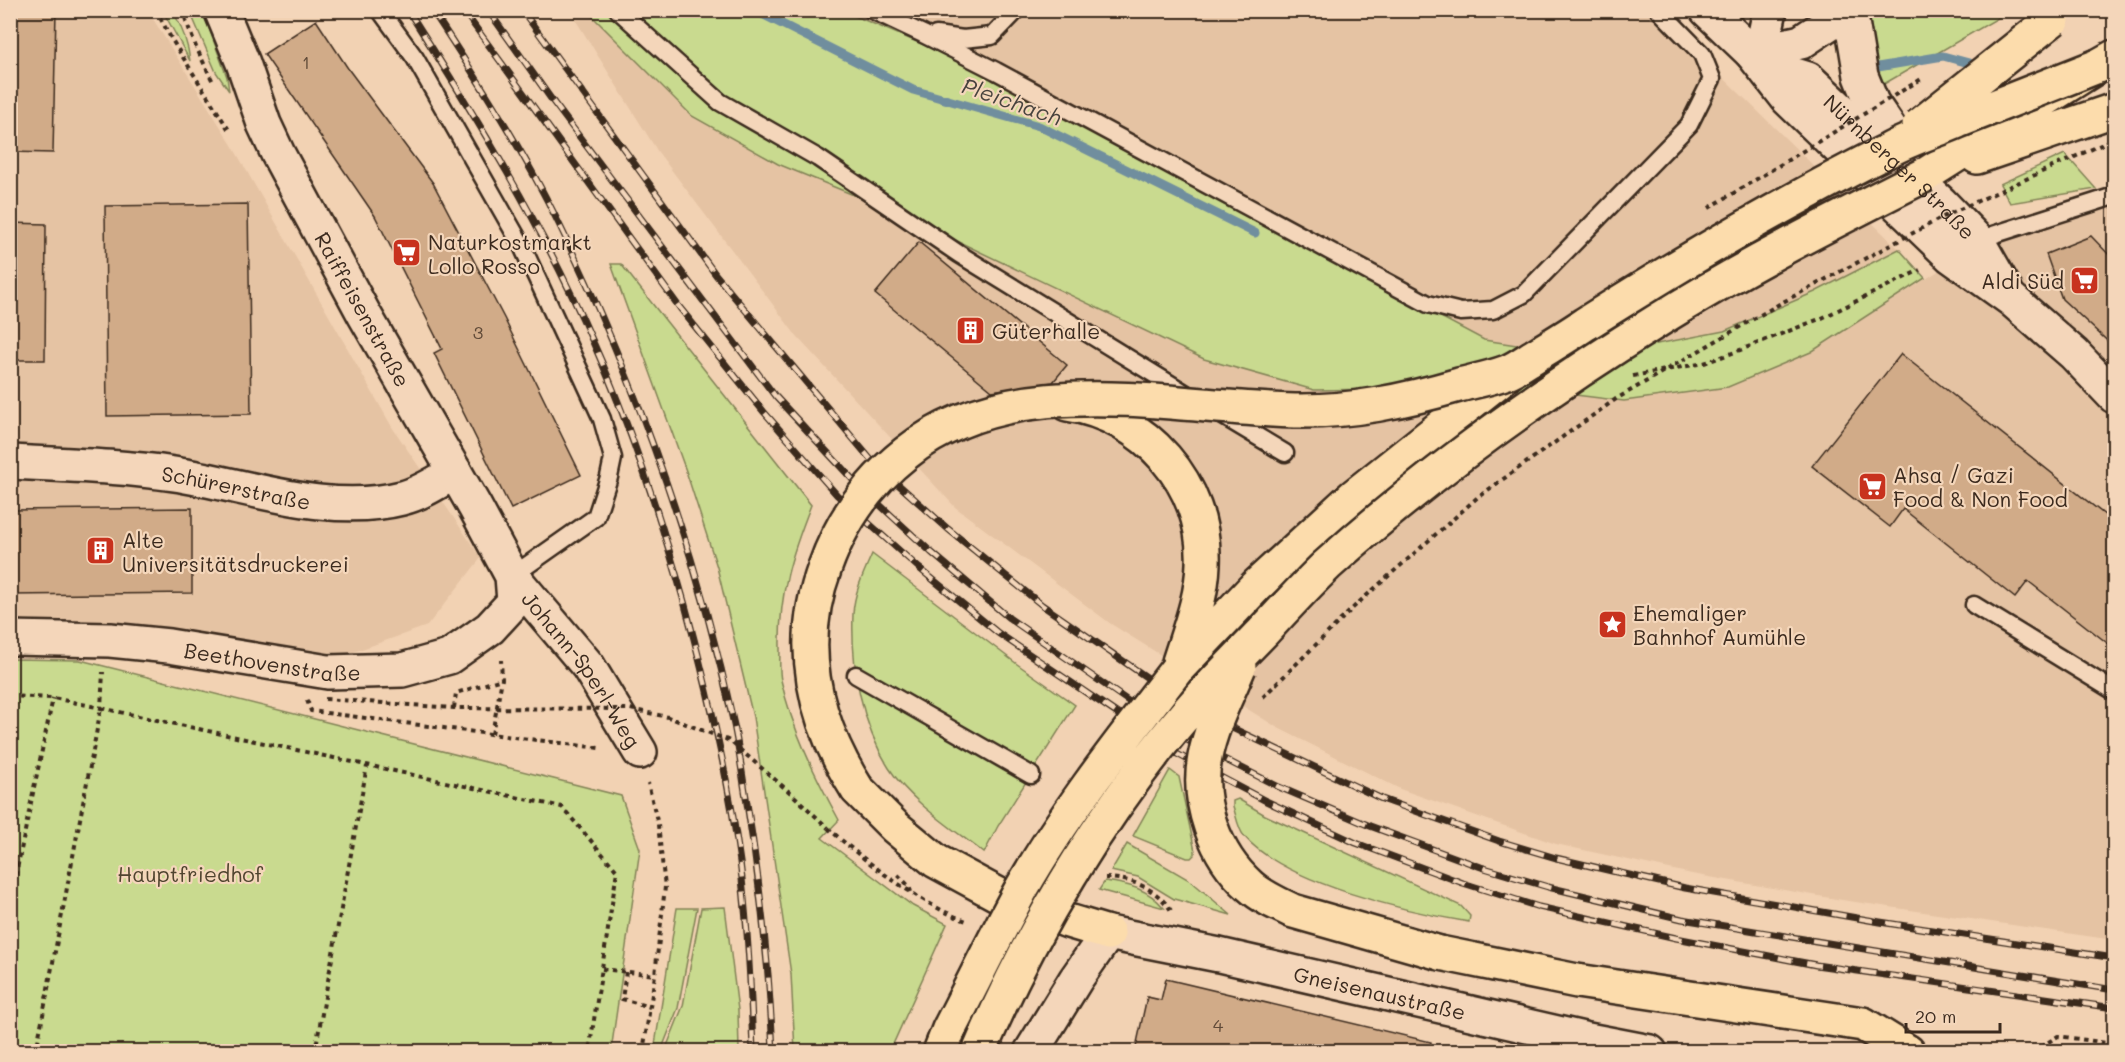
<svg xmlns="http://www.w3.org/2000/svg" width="2125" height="1062" font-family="Mali,sans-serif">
<rect width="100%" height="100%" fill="#f2d2b3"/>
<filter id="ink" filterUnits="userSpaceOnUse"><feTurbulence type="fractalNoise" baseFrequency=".0167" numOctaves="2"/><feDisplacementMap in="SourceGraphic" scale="12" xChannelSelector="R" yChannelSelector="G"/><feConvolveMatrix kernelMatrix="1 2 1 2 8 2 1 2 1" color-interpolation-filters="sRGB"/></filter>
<g filter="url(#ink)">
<!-- built -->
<path fill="#e5c3a3" d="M10 11H148L232 145 392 427 481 558 427 626 345 655 220 637 28 619H11Z
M570 11H587L692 116 1459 388 1543 391 1811 352 1992 237 2114 190V940L1842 900 1692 874 1556 844 1400 789 1278 728 1111 624 955 507 798 338 658 152Z
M843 11H1655L1899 249 1815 292 1724 331 1631 349 1537 348 1484 340 948 55Z"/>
<!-- green -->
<path fill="#c9da8f" stroke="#828256" stroke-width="1.5" d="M1912 10 2010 11 1877 88 1860 14 1899 15Z
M163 11H173C182 27 188 43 190 61Z
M587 11H843L948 55 1484 340 1537 348 1631 349 1724 331 1815 292 1899 249 1925 278 1811 352 1728 387 1624 401 1543 391 1459 388 1314 390 1204 359 905 216 778 164 692 116Z
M203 12 227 77 229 91 216 72 192 16Z
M2065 154 2096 189 2010 203 2000 184Z
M611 264H621L811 505C791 556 779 593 780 648 780 658 779 670 781 680 792 729 815 776 839 820L822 838 913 906 947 924 890 1051H795L791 974 753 717 717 567 686 471Z
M872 554 1017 664 1075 705 998 826 984 853C952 828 911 802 889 768 861 723 851 667 853 614 854 593 864 572 872 554Z
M11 659 80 660 621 796 640 849 611 1051H11Z
M1170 770 1179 777 1195 851V854L1191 858H1187L1133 836Z
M1238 799 1265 815 1461 906 1470 916 1469 922C1408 912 1284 883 1244 836 1238 829 1236 815 1233 806V801Z
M1127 844 1191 881 1231 915 1174 899 1138 877 1111 871Z
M1105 881C1128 884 1149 889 1164 908L1099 890Z
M725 907 738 1010 739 1051H665L683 1006 701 908Z
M677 908H697L678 1008 661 1051H654Z"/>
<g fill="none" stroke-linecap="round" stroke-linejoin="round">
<!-- stream -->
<path stroke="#708e9e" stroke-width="9" d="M754 10 913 90 1039 126 1255 233
M1878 67 1943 56 1980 66"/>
</g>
<!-- building -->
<path fill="#d1ab88" stroke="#3b2a1e" stroke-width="1.5" d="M10 10H56L53 153 10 152Z
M316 20 349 70 433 183 504 318 581 475 511 509 434 353 442 349 375 216 264 54Z
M248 204 251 414 107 416 105 206Z
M10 223 46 224 45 360H10Z
M2091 236 2115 261V348L2062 299 2046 254Z
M919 242 1067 365 1053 382 992 391 875 294Z
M1901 354 2115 523V649L2028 581 2015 598 1903 509 1890 527 1812 466Z
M192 508V593L10 595V510Z
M1166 979 1431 1042 1430 1052H1135L1147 997 1161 1000Z"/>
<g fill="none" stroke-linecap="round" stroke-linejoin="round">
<defs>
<path id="lane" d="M380 10 415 58 522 246 602 419 613 458 609 477 596 517 512 576
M618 10 720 102 818 158 959 254 1193 398
M872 10 923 34 996 71 1428 304 1461 312 1493 310 1524 294 1689 125 1712 79 1702 54 1659 10
M936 35 963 39 992 36 1017 10
M1977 240 2114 196
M1218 413 1285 453
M1974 605 2114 691
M856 675 1031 775"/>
<g id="street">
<path id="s1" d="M10 462C65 465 120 466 174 474 248 485 327 517 402 498 420 494 439 481 455 472"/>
<path id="s2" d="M512 576 588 666 640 752"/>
<path id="s3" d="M10 638 110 640 169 646 328 672 402 670 449 657 490 628 514 602 512 576 475 507 364 314 278 154 264 124 243 63 221 10"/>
</g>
<g id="secondary">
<path d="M1707 10 1752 53 1788 99 1951 256 2011 299 2074 354 2114 396"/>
<path d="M1850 10 1861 76 1872 103 1904 150"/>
<path d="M1752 53 1801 42 1849 10"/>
<path d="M1752 53 1765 34 1770 10"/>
<path id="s4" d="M1763 65 1808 79 1941 203 1977 240 2005 289"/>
<path id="s5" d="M1031 1052 1076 979 1108 933 1219 955 1588 1040 1650 1052"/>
</g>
<path id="highway" d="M1977 157 2114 110
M1925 175 2098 66 2114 57
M1067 404C1144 415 1207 484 1203 564 1202 598 1189 630 1179 662
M1177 669 1256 586 1354 496 1511 371
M857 789 895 827 936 861 997 894 1068 921 1108 933
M1440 953 1577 981 1863 1024 1908 1052"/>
</defs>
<!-- lane casing -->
<use href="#lane" stroke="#3b2a1e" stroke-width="21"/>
<!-- street casing -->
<use href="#street" stroke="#3b2a1e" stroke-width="38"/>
<!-- secondary casing -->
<use href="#secondary" stroke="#3b2a1e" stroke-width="38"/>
<!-- highway casing -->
<use href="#highway" stroke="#3b2a1e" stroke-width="38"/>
<!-- path -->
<path stroke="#3b2a1e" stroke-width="4" stroke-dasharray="4.5 4.5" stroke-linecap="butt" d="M156 10 172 40 229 130
M182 10 196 47 214 84
M1633 376 1704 363 1735 352 1822 318 1920 270
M10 696 53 698 101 708 103 672
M307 700 311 711 599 748
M454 708 456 693 502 679
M492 734 502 679 501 660
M828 828C864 861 923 906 969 922
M898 875 909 886 911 892
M1105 878C1132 878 1158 889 1172 912
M10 902 53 698
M602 969 655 975
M626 972 622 999 650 1007
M36 1052 101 708 562 807 617 871 589 1052
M315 1052 367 766
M643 1052 655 975 665 887 658 825 648 783
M2033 1052 2058 1036 2114 1044"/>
<!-- lane -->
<use href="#lane" stroke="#f4d6ba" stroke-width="16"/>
<!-- street -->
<use href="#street" stroke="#f4d6ba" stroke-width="33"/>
<!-- secondary -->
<use href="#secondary" stroke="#f4d6ba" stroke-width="33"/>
<!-- highway -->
<use href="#highway" stroke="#fcdcac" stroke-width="33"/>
<defs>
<path id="rail" d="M408 10C476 117 543 226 593 342 631 427 660 516 685 605 708 690 728 775 740 862 748 925 751 988 753 1052
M432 10C478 80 524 151 560 226 637 385 697 552 734 725 739 749 742 773 746 797 760 881 769 966 773 1052
M463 10 680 308 764 412 837 495 919 568 998 633 1177 754 1266 801 1356 843 1463 883 1539 907 1676 938 1816 965 2114 1008
M488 10 554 103 775 396 855 482 931 552 1009 618 1177 735 1279 787 1370 826 1481 867 1548 887 1682 919 2114 990
M522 10 716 275 872 461 948 529 1042 605 1194 710 1382 799 1499 841 1556 858 1685 888 1880 922 2114 958"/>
</defs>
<!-- rail casing -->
<use href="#rail" stroke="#3b2a1e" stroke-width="7"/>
<!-- rail -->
<use href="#rail" stroke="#f4d6ba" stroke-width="4.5" stroke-dasharray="14" stroke-linecap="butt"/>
<defs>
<path id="highway-bridge" d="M1919 126 2053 19
M1239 667C1227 696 1211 726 1205 757 1196 803 1215 855 1250 886 1262 897 1278 904 1293 911L1440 953
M857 789C814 721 796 645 825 567 841 522 868 483 906 453 1014 367 1169 408 1295 411 1351 412 1404 401 1459 385 1475 381 1491 378 1507 372 1517 368 1526 361 1536 355 1552 345 1569 335 1585 324 1639 290 1694 256 1749 225 1795 199 1842 173 1889 150 1911 138 1935 131 1958 121 2005 103 2051 84 2098 66
M940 1052 949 1029C974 981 997 933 1023 886 1067 809 1123 739 1177 669
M979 1052C1027 940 1089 834 1165 739 1195 701 1229 667 1263 632 1284 609 1305 586 1327 565 1429 473 1541 393 1657 321 1743 267 1834 221 1925 175"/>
</defs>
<!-- highway-bridge casing -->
<use href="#highway-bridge" stroke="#3b2a1e" stroke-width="38" stroke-linecap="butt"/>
<!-- path-bridge -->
<path stroke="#3b2a1e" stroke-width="4" stroke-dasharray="4.5 4.5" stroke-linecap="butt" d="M1709 208 1923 78
M1263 697 1357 604 1478 497 1616 399 1781 303 1947 215 2114 139
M325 699 454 708 630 709 668 717 730 741 793 795 828 828"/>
<!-- highway-bridge -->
<use href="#highway-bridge" stroke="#fcdcac" stroke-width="33"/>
</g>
</g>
<!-- icons -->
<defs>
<symbol id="supermarket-square" viewBox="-11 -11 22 22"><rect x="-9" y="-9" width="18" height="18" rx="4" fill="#c8321e" stroke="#f4d6ba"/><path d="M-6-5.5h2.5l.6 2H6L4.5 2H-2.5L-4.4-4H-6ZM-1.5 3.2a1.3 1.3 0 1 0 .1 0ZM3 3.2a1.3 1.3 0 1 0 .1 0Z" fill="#fff"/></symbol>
<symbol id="building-square" viewBox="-11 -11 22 22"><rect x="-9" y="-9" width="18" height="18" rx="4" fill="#c8321e" stroke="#f4d6ba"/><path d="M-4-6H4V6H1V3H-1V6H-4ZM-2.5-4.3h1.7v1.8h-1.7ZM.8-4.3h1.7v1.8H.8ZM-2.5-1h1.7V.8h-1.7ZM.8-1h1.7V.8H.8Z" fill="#fff"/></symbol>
<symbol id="sight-square" viewBox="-11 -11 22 22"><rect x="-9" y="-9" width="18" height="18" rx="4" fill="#c8321e" stroke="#f4d6ba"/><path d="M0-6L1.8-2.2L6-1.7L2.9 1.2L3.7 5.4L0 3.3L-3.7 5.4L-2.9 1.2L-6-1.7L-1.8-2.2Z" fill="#fff"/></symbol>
</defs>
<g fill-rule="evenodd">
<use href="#supermarket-square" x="390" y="236" width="33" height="33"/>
<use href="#supermarket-square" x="2068" y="264" width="33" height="33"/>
<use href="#building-square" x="954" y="314" width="33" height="33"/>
<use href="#supermarket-square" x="1856" y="470" width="33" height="33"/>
<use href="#building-square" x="84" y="534" width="33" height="33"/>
<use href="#sight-square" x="1596" y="608" width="33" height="33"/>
</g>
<g text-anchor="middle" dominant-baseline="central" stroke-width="4.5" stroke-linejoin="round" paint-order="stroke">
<!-- number labels -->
<g font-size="18" fill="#604a38">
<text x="306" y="62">1</text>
<text x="478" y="332">3</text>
<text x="1218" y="1025">4</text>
</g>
<!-- street labels -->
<g font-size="21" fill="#3b2a1e" stroke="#f4d6ba">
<text stroke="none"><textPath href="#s4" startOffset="174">Nürnberger Straße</textPath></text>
<text transform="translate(363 309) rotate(61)">Raiffeisenstraße</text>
<text stroke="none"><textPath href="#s1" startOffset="228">Schürerstraße</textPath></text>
<text stroke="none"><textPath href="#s3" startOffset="264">Beethovenstraße</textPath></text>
<text stroke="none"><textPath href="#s2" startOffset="117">Johann-Sperl-Weg</textPath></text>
<text stroke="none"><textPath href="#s5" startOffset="420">Gneisenaustraße</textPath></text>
</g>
<!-- poi labels -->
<g font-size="21" fill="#3b2a1e" stroke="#f4d6ba" text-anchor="start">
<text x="428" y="241">Naturkostmarkt<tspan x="428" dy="24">Lollo Rosso</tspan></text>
<text x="2064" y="280" text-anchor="end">Aldi Süd</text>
<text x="992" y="330">Güterhalle</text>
<text x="1893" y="474">Ahsa / Gazi<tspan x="1893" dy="24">Food &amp; Non Food</tspan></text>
<text x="122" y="539">Alte<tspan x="122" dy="24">Universitätsdruckerei</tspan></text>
<text x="1633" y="612">Ehemaliger<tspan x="1633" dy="24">Bahnhof Aumühle</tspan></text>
</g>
<!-- park labels -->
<g font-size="21" fill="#50442f" stroke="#f4d6ba">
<text x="190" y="873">Hauptfriedhof</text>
</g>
<!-- water labels -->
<g font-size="22" font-style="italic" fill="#48433e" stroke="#f4d6ba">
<text transform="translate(1012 101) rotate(19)">Pleichach</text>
</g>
</g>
<!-- margin -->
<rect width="2125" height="1062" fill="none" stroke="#f4d6ba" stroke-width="36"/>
<rect x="18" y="18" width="2089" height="1026" fill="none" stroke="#3b2a1e" stroke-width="2" filter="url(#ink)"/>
<!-- scale -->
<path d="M1906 1023v9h94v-9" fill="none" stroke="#3b2a1e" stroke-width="3"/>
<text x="1915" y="1023" font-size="18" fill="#3b2a1e" stroke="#f4d6ba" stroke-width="4.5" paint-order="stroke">20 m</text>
</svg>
